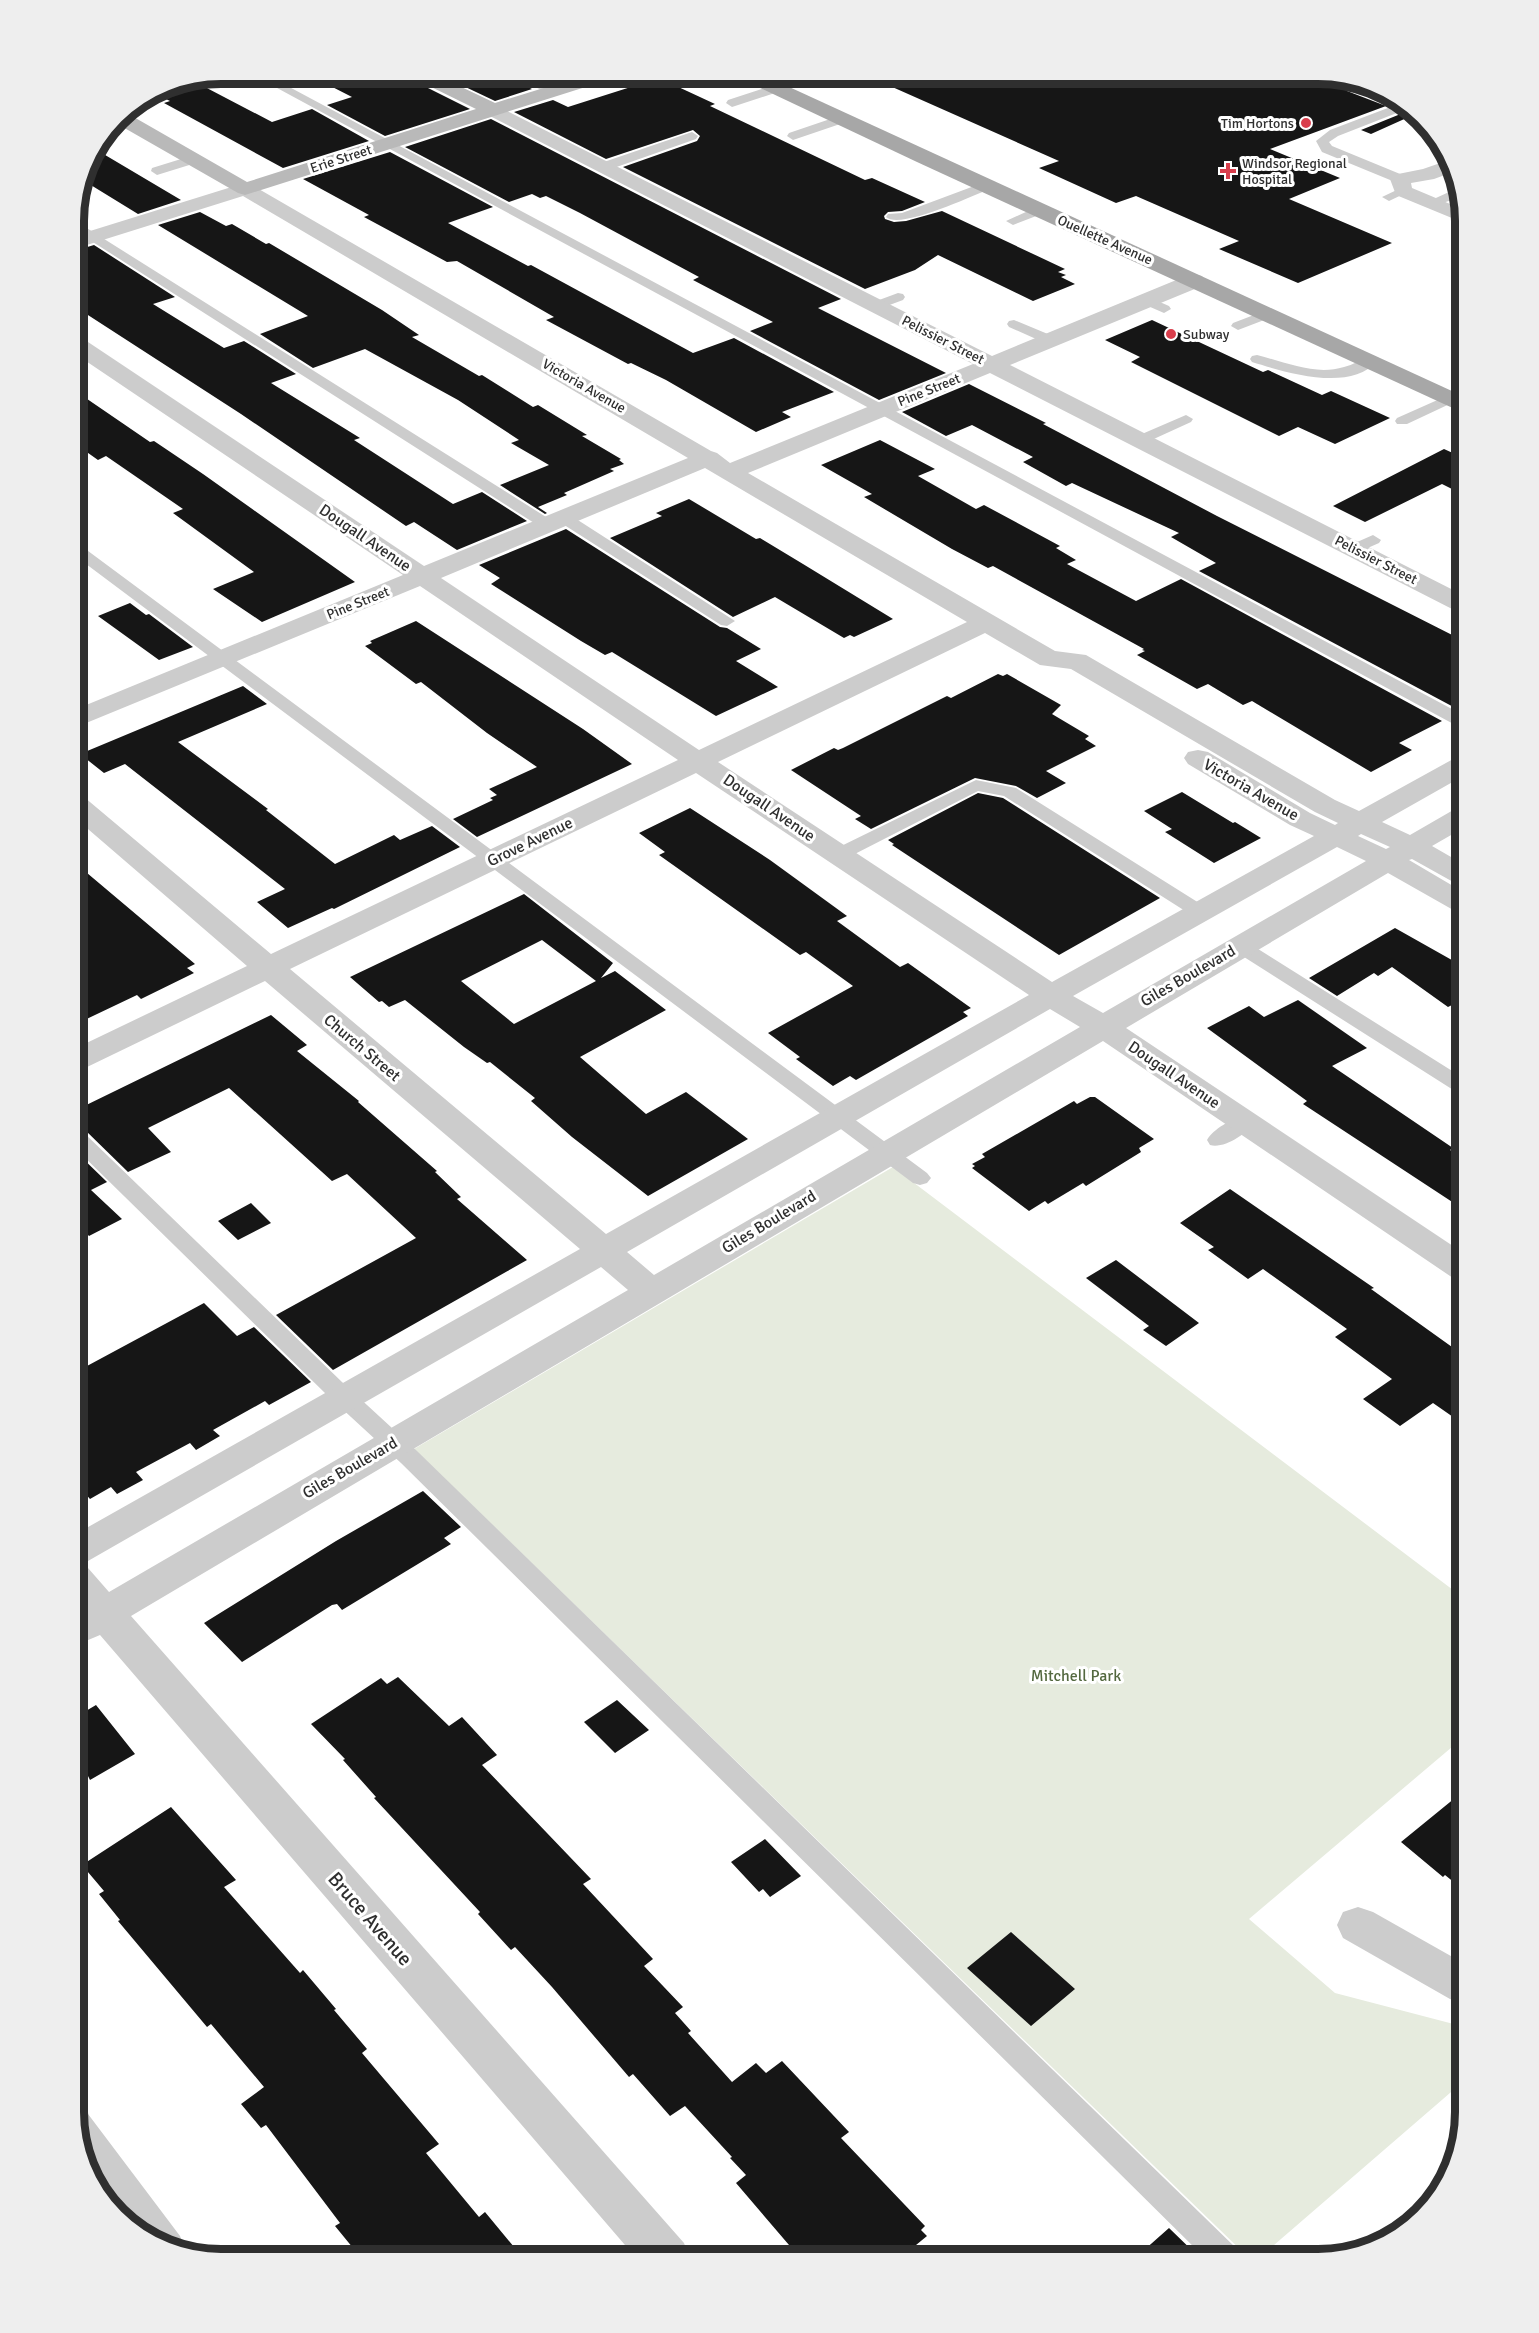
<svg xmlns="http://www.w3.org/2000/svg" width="1539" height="2333" font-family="Signika,sans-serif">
<rect width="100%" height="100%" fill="#fff"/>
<!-- green -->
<path fill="#e6ebde" d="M893 1167 1465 1599V1736L1249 1919 1335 1993 1465 2027V2080L1258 2259H1250L414 1449Z"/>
<!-- building -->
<path fill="#161616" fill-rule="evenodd" d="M307 74H408L412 80 470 109 385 136 327 105 352 97Z
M438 74H485L498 80 508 77 532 89 495 101Z
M863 74H1316L1336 82 1347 91 1386 106 1270 149 1340 178 1289 199 1392 243 1298 283 1219 249 1239 241 1136 196 1116 203 1039 168 1059 161Z
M659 78 715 104 710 106 865 180 872 178 925 202 902 211 888 212 884 216 885 219 894 222 906 221 942 211 1065 269 1058 272 1066 275 1061 277 1075 284 1033 301 938 255 915 270 865 289 623 167 697 141 700 136 693 130 606 159 514 112 553 100 568 107Z
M203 86 272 122 312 109 369 141 283 168 164 103 170 101 164 98Z
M1403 113 1411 116 1371 134 1361 130Z
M491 119 841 299 818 308 946 373 879 400 750 331 773 322 693 280 699 277 580 213 546 196 540 198 532 194 509 202 405 147Z
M95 149 181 200 138 214 81 179 85 164Z
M390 152 493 207 448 223 528 266 531 265 693 353 734 338 834 392 782 412 791 417 756 432 666 380 631 363 628 364 546 320 554 317 457 261 447 262 390 231 364 217 369 215 303 179Z
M200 212 226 226 232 224 266 244 269 243 382 310 419 335 412 337 479 376 482 375 533 407 538 405 587 435 582 436 621 459 619 460 624 464 610 469 614 471 564 493 567 495 538 507 547 513 545 514 500 485 549 465 511 443 519 440 458 400 365 349 313 368 260 334 308 316 158 225Z
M94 245 175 297 153 304 224 348 244 341 296 374 271 383 360 438 354 440 453 504 482 492 527 521 457 550 414 522 406 526 241 414 74 306V251Z
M1152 320 1263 372 1268 370 1322 395 1331 391 1390 418 1335 444 1298 427 1279 436 1131 362 1140 357 1105 340Z
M969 384 1046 423 1043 424 1217 516 1466 642V709L1461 711 1199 571 1216 563 1171 537 1179 533 1072 483 1066 486 1023 462 1033 457 972 425 946 436 902 412Z
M74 390 150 442 154 441 203 474 355 582 262 622 213 589 254 572 173 513 183 509 106 456 98 460 74 443Z
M880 440 935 469 918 476 976 509 984 505 1060 546 1056 548 1076 560 1067 564 1136 601 1181 579 1442 721 1399 743 1412 750 1371 772 1252 701 1243 705 1208 684 1197 689 1137 655 1145 651 1142 650 1144 649 993 566 988 568 952 549 864 497 872 494 821 465Z
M1444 449 1466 459V496L1442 484 1365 522 1333 506Z
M689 499 756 539 760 538 803 564 893 619 854 637 850 635 844 638 775 597 733 617 610 538 662 516 656 513Z
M566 529 720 627 727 628 761 649 736 661 778 687 716 716 612 652 605 655 581 641 491 584 500 578 479 565Z
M130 603 146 615 149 614 193 647 159 660 98 616Z
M416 621 583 729 632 764 477 837 453 819 493 800 490 798 497 795 489 789 537 767 487 733 421 682 416 684 365 646 372 643 370 641Z
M998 674 1003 676 1007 674 1061 705 1052 714 1089 736 1085 739 1096 746 1046 771 1066 783 1037 798 1016 786 975 778 871 829 855 819 861 816 791 770 834 748 838 750 843 748 947 696 951 698Z
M243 686 267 704 178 742 268 809 266 810 335 864 394 835 400 840 432 826 460 847 334 909 332 908 288 928 257 902 285 889 125 764 104 773 80 754Z
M1182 792 1233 823 1235 822 1261 838 1214 863 1165 832 1172 829 1144 811Z
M978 793 1003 798 1160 898 1059 955 892 845 894 844 888 840Z
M690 808 770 860 847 916 837 921 900 967 908 963 971 1008 963 1012 968 1016 856 1080 850 1076 833 1086 796 1059 800 1057 768 1033 853 986 806 952 800 955 659 855 665 852 639 833Z
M74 862 195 964 187 968 194 973 141 999 137 995 74 1025Z
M524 894 613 963 601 978 615 971 666 1010 580 1057 646 1114 686 1092 748 1139 648 1196 572 1137 531 1101 535 1098 490 1062 487 1063 464 1047 405 1000 389 1007 382 1001 379 1002 350 977ZM542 940 596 981 514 1024 461 981Z
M1395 928 1466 968V998L1448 1007 1392 967 1378 976 1374 973 1337 996 1309 978Z
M1298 1000 1367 1048 1332 1066 1453 1148 1450 1150 1466 1159V1211L1303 1104 1307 1101 1207 1028 1249 1006 1264 1017Z
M271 1015 307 1045 297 1051 359 1101 358 1102 437 1171 435 1172 461 1197 457 1199 527 1260 333 1370 276 1315 416 1238 347 1174 332 1181 229 1088 148 1128 171 1152 128 1172 83 1128 74 1126V1111Z
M1090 1097H1095L1154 1139 1139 1148 1141 1152 1086 1186 1083 1183 1048 1204 1045 1201 1029 1211 972 1168 975 1166 972 1164 985 1157 982 1154 1074 1101 1077 1104Z
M74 1150 107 1182 91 1190 122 1219 89 1236 74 1220Z
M1230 1189 1374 1288 1371 1289 1466 1357V1426L1433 1403 1400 1426 1363 1399 1392 1379 1335 1337 1347 1329 1263 1269 1248 1279 1208 1250 1214 1247 1180 1223Z
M251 1203 271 1223 238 1240 218 1221Z
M1116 1260 1199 1323 1166 1346 1143 1330 1149 1326 1086 1278Z
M204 1303 237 1336 254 1327 311 1382 269 1405 265 1401 213 1430 220 1436 196 1450 190 1443 136 1472 143 1480 117 1494 111 1487 90 1499 74 1481V1373Z
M423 1491 461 1527 444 1538 451 1544 342 1610 337 1604 332 1605 242 1662 204 1623 336 1541Z
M398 1677 449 1726 462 1717 497 1755 482 1765 591 1879 583 1884 653 1959 644 1966 683 2007 675 2013 691 2031 688 2033 732 2082 756 2063 766 2073 782 2061 849 2132 841 2138 925 2226 921 2230 927 2236 899 2259H801L736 2183 746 2175 730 2158 732 2157 685 2106 670 2116 633 2074 629 2077 552 1987 515 1947 511 1950 478 1914 480 1912 374 1798 376 1797 343 1760 345 1759 311 1724 381 1678 387 1684Z
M617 1700 649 1730 615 1753 584 1722Z
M96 1705 135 1754 90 1780 88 1776 74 1785V1718Z
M1466 1789V1892L1445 1875 1443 1877 1401 1842Z
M171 1807 236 1880 224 1887 300 1973 303 1970 336 2009 334 2010 367 2049 362 2053 439 2144 426 2153 479 2217 485 2212 524 2259H362L335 2226 340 2223 266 2125 261 2128 241 2104 264 2087 211 2024 207 2027 118 1921 120 1920 99 1894 104 1891 82 1865Z
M765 1839 801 1876 770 1897 763 1889 759 1892 731 1862Z
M1011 1932 1075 1989 1031 2026 967 1968Z
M1169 2228 1201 2259H1134Z"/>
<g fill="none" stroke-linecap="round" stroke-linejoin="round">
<!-- lane -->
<path fill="#ccc" fill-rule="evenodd" d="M251 74H265L1465 716V728L1459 727Z
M530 76 557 88 559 91 553 95 526 83V77Z
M777 84 783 88 781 91 732 107 726 103 728 100Z
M1401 103 1407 109 1338 136 1329 142 1332 146 1405 176 1407 179 1405 182H1395L1322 152 1316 141 1330 130Z
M842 115 846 116 848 119 846 122 793 140 787 136 789 133Z
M692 132 698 136 696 139 608 170H598L597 167 598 164Z
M194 155 200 159 199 162 157 175 151 171 152 168Z
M985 182 990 183 992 186 990 189C971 196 900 230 886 217L888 214 902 213Z
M1403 187 1410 191 1389 201 1382 197Z
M1449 192 1454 193 1456 196 1454 199 1432 207 1425 203Z
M1039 206 1046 210 1044 213 1013 225 1006 221Z
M74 220 554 522 556 525 548 530 542 528 74 230Z
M898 293 903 294 905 297 903 300 876 310 869 306 871 303Z
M1146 296 1169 306 1171 309 1164 313 1141 303 1139 300Z
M1267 310 1272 311 1274 314 1272 317 1238 330 1231 326 1233 323Z
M1014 320 1055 337 1057 340 1050 344 1045 343 1009 327 1007 324 1009 321Z
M1257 355C1285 362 1315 376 1344 367 1353 365 1361 359 1370 357L1377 361C1350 393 1285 372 1252 362L1250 359 1252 356Z
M1451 394 1458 398 1456 401 1407 424H1397L1395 421 1397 418Z
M1186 415 1193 419 1191 422 1145 443H1135L1132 440 1135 437Z
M564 513 570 515 735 621 727 626 721 625 558 521 556 518 558 515Z
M1373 535 1381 540 1379 543 1354 554 1346 549 1348 546Z
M74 543 80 545 927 1173 931 1178 927 1183 920 1185 913 1183 74 555Z
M976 780 1016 788 1207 908 1209 912 1207 916H1193L1004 796 978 791 845 859H831L829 855 831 851Z
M1240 940 1247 942 1465 1079V1094L1458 1093 1233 950 1230 946 1233 942Z
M1244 1115 1251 1117 1254 1122C1247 1134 1224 1149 1210 1145L1207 1140C1213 1129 1232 1119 1244 1115Z
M74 1128 81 1130 342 1382 417 1451 1237 2249 1241 2259H1206L401 1463 326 1394 74 1147Z
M74 2106 85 2110 180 2236 184 2246 182 2250 145 2238 85 2156Z"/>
<!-- street -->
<path fill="#ccc" fill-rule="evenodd" d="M493 104 992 356 1186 276 1194 274 1202 276 1205 281 1202 286 1010 365 1465 596V614L1456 611 990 373 748 473 1055 651 1086 655 1335 800 1359 811 1455 758 1465 756V775L1382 822 1410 835 1455 809 1465 807V827L1432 846 1465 865V886L1455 883 1412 859 1409 860 1465 893V914L1455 911 1388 873 1126 1028 1465 1254V1282L1453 1278 1103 1041 131 1616 684 2243 690 2259H637L100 1635 74 1646V1612L79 1610 74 1604V1535L580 1249 265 981 85 1068 74 1071V1049L247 966 74 817V795L84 797 271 954 678 760 420 586 74 728V710L403 575 74 353V336L82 338 424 566 688 458 243 196 74 249V236L238 185 245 183 252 185 711 451 717 453 730 463 973 364 486 114 483 110 486 106ZM705 468 967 622 699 750 441 578ZM985 633 1040 665 1071 669 1315 812 1338 823 1335 825 1310 813 1208 752 1198 750 1188 752 1184 758 1188 764 1290 825 1314 836 1052 982 718 762ZM696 773 1029 995 606 1234 290 969ZM1361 834 1390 847 1386 849 1358 836ZM1337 847 1366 861 1103 1013 1073 996ZM1050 1009 1080 1027 654 1275 627 1252ZM601 1267 628 1290 109 1592 88 1568 81 1565Z
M1449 160 1453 172 1434 179 1411 183 1412 188 1462 209 1464 223 1396 195 1390 179 1393 175 1423 169Z
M1358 1907 1373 1912 1465 1964V2005L1450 1999 1343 1938 1337 1925 1343 1912Z"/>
<!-- secondary -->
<path fill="#b9b9b9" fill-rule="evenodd" d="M410 74H434L495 103 589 74H617L614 78 245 195 238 193 114 122 125 112 247 182 476 109 413 78Z"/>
<!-- primary -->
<path fill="#a7a7a7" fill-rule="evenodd" d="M736 74H761L1465 397V412L1457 410 917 162 739 78Z"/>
</g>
<!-- markers -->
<g fill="#d93e4c" stroke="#fff" stroke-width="2">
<circle cx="1306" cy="123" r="6"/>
<path d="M1225 162h6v6h6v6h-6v6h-6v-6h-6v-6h6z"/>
<circle cx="1171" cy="334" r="6"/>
</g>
<g text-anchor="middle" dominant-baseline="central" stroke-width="6" stroke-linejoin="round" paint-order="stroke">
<!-- far-poi labels -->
<g font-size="14" fill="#2f2f2f" stroke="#fff" text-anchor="start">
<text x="1294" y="123" text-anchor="end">Tim Hortons</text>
<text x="1242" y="163">Windsor Regional<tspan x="1242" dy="16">Hospital</tspan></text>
<text x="1183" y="334">Subway</text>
</g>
<!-- far-street labels -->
<g font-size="14" fill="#2f2f2f" stroke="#fff">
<text transform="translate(341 159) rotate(-18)">Erie Street</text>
<text transform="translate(1105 240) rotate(24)">Ouellette Avenue</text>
<text transform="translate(943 340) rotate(27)">Pelissier Street</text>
<text transform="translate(584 386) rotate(30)">Victoria Avenue</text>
<text transform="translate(929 390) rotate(-22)">Pine Street</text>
<text transform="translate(1376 560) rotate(27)">Pelissier Street</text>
<text transform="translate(358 603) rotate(-22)">Pine Street</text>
</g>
<!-- street labels -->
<g font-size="16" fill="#2f2f2f" stroke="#fff">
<text transform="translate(365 538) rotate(34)">Dougall Avenue</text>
<text transform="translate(1251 790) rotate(30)">Victoria Avenue</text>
<text transform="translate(769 808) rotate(34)">Dougall Avenue</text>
<text transform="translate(530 842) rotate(-26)">Grove Avenue</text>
<text transform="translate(1188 976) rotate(-30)">Giles Boulevard</text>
<text transform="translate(362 1048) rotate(40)">Church Street</text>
<text transform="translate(1174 1075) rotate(34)">Dougall Avenue</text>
<text transform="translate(769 1222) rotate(-31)">Giles Boulevard</text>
<text transform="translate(350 1468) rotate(-30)">Giles Boulevard</text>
</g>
<!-- park labels -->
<g font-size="16" fill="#53683f" stroke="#fff">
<text x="1076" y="1676">Mitchell Park</text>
</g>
<!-- near-street labels -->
<g font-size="20" fill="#2f2f2f" stroke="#fff">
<text transform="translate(370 1919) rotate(49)">Bruce Avenue</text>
</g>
</g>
<!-- crop -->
<path d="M0 0H1539V2333H0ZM221 84H1318A137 137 0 0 1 1455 221V2112A137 137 0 0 1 1318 2249H221A137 137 0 0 1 84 2112V221A137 137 0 0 1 221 84Z" fill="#eee" fill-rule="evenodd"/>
<path fill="none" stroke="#2f2f2f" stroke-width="8" d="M221 84H1318A137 137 0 0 1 1455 221V2112A137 137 0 0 1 1318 2249H221A137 137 0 0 1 84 2112V221A137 137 0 0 1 221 84Z"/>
</svg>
